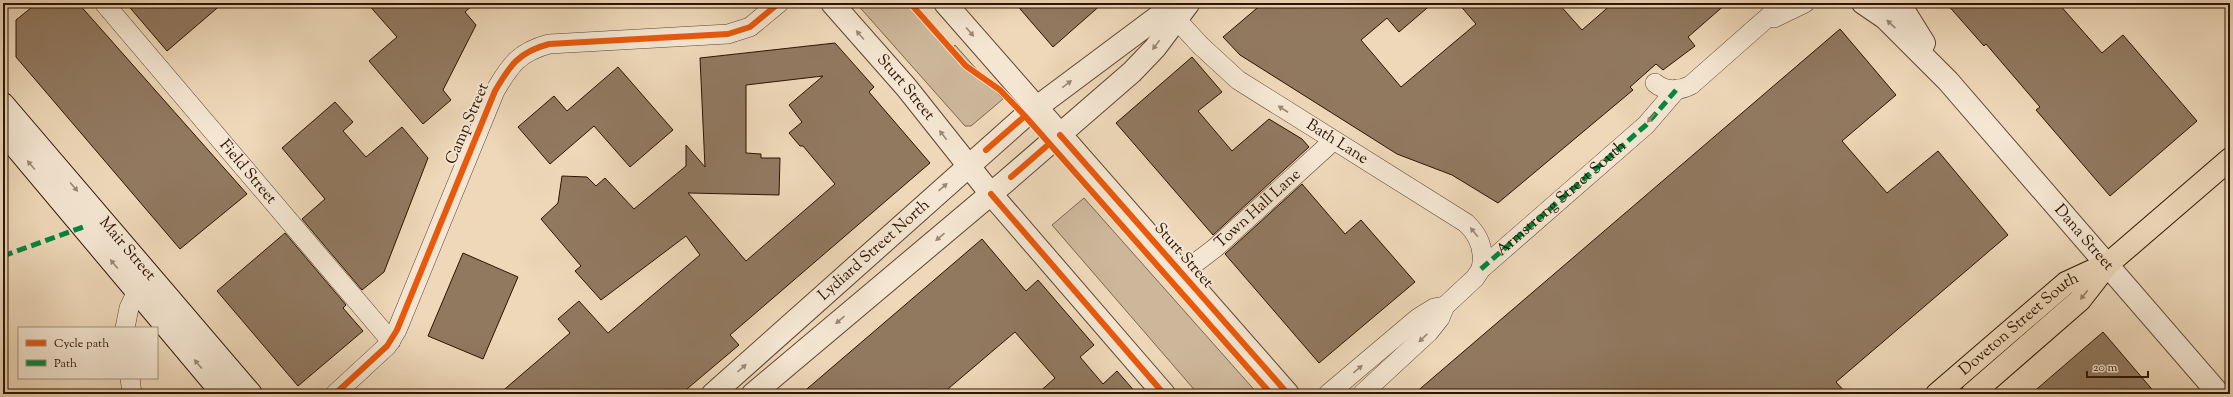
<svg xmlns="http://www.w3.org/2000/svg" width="2233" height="397" font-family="'Sorts Mill Goudy',serif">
<rect width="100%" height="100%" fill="#eed8b9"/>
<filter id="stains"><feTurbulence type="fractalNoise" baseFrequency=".005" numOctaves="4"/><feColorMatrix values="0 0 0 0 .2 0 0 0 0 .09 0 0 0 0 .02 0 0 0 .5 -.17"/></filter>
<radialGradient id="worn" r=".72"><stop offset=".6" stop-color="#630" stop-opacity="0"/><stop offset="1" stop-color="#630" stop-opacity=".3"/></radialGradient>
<!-- green -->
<path fill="#cdb79a" stroke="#7d654d" d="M856 3H915L953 47 955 45 1003 99 971 126H965Z
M1084 198 1258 394H1198L1052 225Z"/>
<!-- building -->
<path fill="#917960" stroke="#2d1300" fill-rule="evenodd" d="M37 3H78L247 194 180 249 16 57V20Z
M126 3H223L167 51Z
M367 3H475L465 12 476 25 443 90 451 100 423 124 369 61 397 37Z
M1015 3H1103L1053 47Z
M1263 3H1433L1399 32 1387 18 1361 40 1401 87 1476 24 1458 3H1558L1582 30 1613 3H1727L1688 37 1695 46 1663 70 1656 64 1630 87 1633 90 1498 203 1452 175 1397 154 1240 55 1223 37Z
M1946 3H2058L2102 53 2123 35 2197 121 2110 196 2036 110 2040 107 1986 44 1984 46Z
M1840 29 1896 95 1842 141 1887 193 1938 151 2008 235 1836 382 1847 394H1414Z
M835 43 874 87 869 92 930 163 730 335 739 345 681 394H499L570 333 558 319 579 301 608 333 700 255 686 236 601 300 575 271 581 266 541 219 558 203 562 176 587 177 596 186 605 178 634 209 686 166V145L705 167 700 58ZM823 76 789 105 802 122 789 133 800 146H803L835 184 746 261 688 193 779 195 780 158H761V154L746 153V85Z
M1192 57 1222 92 1198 111 1232 151 1269 119 1302 139 1309 147 1213 235 1116 123Z
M618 67 673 130 630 167 594 126 550 164 518 127 554 96 567 111Z
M335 102 353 122 343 131 366 157 402 127 428 158 384 272 362 290 302 219 325 199 282 148Z
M1302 184 1345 234 1361 220 1415 282 1319 363 1225 254Z
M285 233 346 305 343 308 363 331 298 386 217 291Z
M982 239 1026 291 1038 280 1094 345 1080 357 1103 384 1117 371 1137 394H1037L1055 378 1015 332 942 394H801Z
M463 253 518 277 483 359 428 336Z
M2103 332 2156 394H2031Z"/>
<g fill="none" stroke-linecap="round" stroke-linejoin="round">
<defs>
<g id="minor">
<path id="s1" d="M104 3 391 341"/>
<path d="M1774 18 1805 3"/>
<path id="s2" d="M1176 19 1201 46 1238 80 1466 223C1480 236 1485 251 1481 269"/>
<path d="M1655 83C1665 92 1680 91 1691 85L1784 3"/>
<path id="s3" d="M1181 274 1215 248 1333 141"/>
<path d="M125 328 129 308 137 291"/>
<path d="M130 378 132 394"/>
<path d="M335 394 387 346 397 330 495 91C510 65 519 52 549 44L728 34 750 27 779 3"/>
<path d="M1328 394 1418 318 1434 308 1445 306"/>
<path d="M1362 394 1429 332 1440 318 1445 306 1475 278 1481 269 1646 125 1677 89"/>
</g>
<g id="tertiary">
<path id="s4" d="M832 3 906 87 991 194 1164 394"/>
<path d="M945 3 1288 394"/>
<path id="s5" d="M1863 3 1885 18 1948 81 2219 394"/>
<path d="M1899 3 1924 43"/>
<path id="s6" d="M713 394 1025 116 1167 10 1179 3"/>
<path d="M753 394 1005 182 1132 72 1155 48 1188 4"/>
</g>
<g id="secondary">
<path id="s7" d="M3 104 251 394"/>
<path d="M3 132 223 394"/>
</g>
<g id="trunk">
<path id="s8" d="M1937 394 2066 283 2105 265"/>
<path d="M1972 394 2080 300 2108 264 2230 159"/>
</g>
</defs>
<!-- minor casing -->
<use href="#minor" stroke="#5d442e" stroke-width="20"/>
<!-- tertiary casing -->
<use href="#tertiary" stroke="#5d442e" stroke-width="24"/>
<!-- secondary casing -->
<use href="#secondary" stroke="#2d1300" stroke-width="24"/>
<!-- trunk casing -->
<use href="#trunk" stroke="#2d1300" stroke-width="24"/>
<!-- minor -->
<use href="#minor" stroke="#f4e6d2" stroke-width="19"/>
<!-- tertiary -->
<use href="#tertiary" stroke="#f4e6d2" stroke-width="22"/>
<!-- secondary -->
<use href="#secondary" stroke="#f4e6d2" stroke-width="22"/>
<!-- trunk -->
<use href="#trunk" stroke="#eed8b9" stroke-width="22"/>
<!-- quiet -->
<g stroke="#00873e" stroke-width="5" stroke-dasharray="10 5" stroke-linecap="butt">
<path d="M3 256 83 227"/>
<path id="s9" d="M1481 269 1646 125 1677 89"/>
</g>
<defs>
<path id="cycleway" d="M910 3 966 66 1000 90 1025 116 1271 394
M1060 135 1288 394
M986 150 1025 116
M1011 177 1049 144
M991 194 1164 394
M335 394 387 346 397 330 495 91C510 65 519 52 549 44L728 34 750 27 779 3"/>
</defs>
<!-- cycleway casing -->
<use href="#cycleway" stroke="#f4e6d2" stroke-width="8"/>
<!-- cycleway -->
<use href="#cycleway" stroke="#e8590c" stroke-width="6"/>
</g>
<!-- one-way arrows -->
<defs><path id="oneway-solid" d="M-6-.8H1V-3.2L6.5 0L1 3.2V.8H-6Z"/></defs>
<g fill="#9a8774">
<use href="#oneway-solid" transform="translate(1891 24) rotate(-137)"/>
<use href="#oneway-solid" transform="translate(970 32) rotate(49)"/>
<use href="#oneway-solid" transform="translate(860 35) rotate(-131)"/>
<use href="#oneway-solid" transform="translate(1156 45) rotate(127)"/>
<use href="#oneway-solid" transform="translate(1067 84) rotate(-37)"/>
<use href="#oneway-solid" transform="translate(1283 109) rotate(-147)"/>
<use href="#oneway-solid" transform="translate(1651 118) rotate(130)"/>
<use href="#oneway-solid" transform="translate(943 135) rotate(-128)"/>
<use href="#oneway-solid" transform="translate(31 165) rotate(-130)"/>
<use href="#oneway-solid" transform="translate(74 187) rotate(49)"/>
<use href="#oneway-solid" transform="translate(943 187) rotate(-41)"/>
<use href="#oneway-solid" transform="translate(1474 232) rotate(-129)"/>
<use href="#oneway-solid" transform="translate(940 237) rotate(140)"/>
<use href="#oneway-solid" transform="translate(114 264) rotate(-130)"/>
<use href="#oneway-solid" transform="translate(840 320) rotate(140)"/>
<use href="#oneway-solid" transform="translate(1423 338) rotate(137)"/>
<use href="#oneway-solid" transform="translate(198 364) rotate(-130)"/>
<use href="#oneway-solid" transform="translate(742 368) rotate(-42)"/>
<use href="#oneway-solid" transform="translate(1358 369) rotate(-40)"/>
</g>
<use fill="#977f66" href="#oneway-solid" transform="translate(2084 295) rotate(128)"/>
<g text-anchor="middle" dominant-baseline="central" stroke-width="4" stroke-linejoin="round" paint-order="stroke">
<!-- street labels -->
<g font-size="16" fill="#2d1300" stroke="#f4e6d2">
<text stroke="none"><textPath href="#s4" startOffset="112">Sturt Street</textPath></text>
<text transform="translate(468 124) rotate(-67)">Camp Street</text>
<text stroke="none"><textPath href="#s2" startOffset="204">Bath Lane</textPath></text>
<text stroke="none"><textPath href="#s1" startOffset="222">Field Street</textPath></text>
<text stroke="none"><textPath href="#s9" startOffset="107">Armstrong Street South</textPath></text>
<text stroke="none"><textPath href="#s3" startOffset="101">Town Hall Lane</textPath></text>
<text stroke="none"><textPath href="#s5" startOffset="323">Dana Street</textPath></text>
<text stroke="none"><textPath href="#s7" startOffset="191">Mair Street</textPath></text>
<text stroke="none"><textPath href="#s6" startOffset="216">Lydiard Street North</textPath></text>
<text transform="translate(1183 256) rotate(49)">Sturt Street</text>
<text stroke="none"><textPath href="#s8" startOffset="108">Doveton Street South</textPath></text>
</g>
</g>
<!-- margin -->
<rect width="2233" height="397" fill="none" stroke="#eed8b9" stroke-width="16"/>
<rect x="4" y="4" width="2225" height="389" fill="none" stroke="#2d1300" stroke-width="2"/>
<rect x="8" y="8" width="2217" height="381" fill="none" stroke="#2d1300"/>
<!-- legend -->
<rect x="18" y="327" width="140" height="52" fill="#f4e6d2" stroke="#a4927e"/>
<rect x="26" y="340" width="20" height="6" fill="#e8590c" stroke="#a4927e"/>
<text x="54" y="347" font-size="12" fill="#2d1300">Cycle path</text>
<rect x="26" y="360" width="20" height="6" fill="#00873e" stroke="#a4927e"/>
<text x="54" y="367" font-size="12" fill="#2d1300">Path</text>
<!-- scale -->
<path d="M2087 371v6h61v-6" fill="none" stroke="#2d1300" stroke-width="2"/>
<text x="2093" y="371" font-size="12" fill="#2d1300" stroke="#f4e6d2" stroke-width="3" paint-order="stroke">20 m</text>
<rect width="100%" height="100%" filter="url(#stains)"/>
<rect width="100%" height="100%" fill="url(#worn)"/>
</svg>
